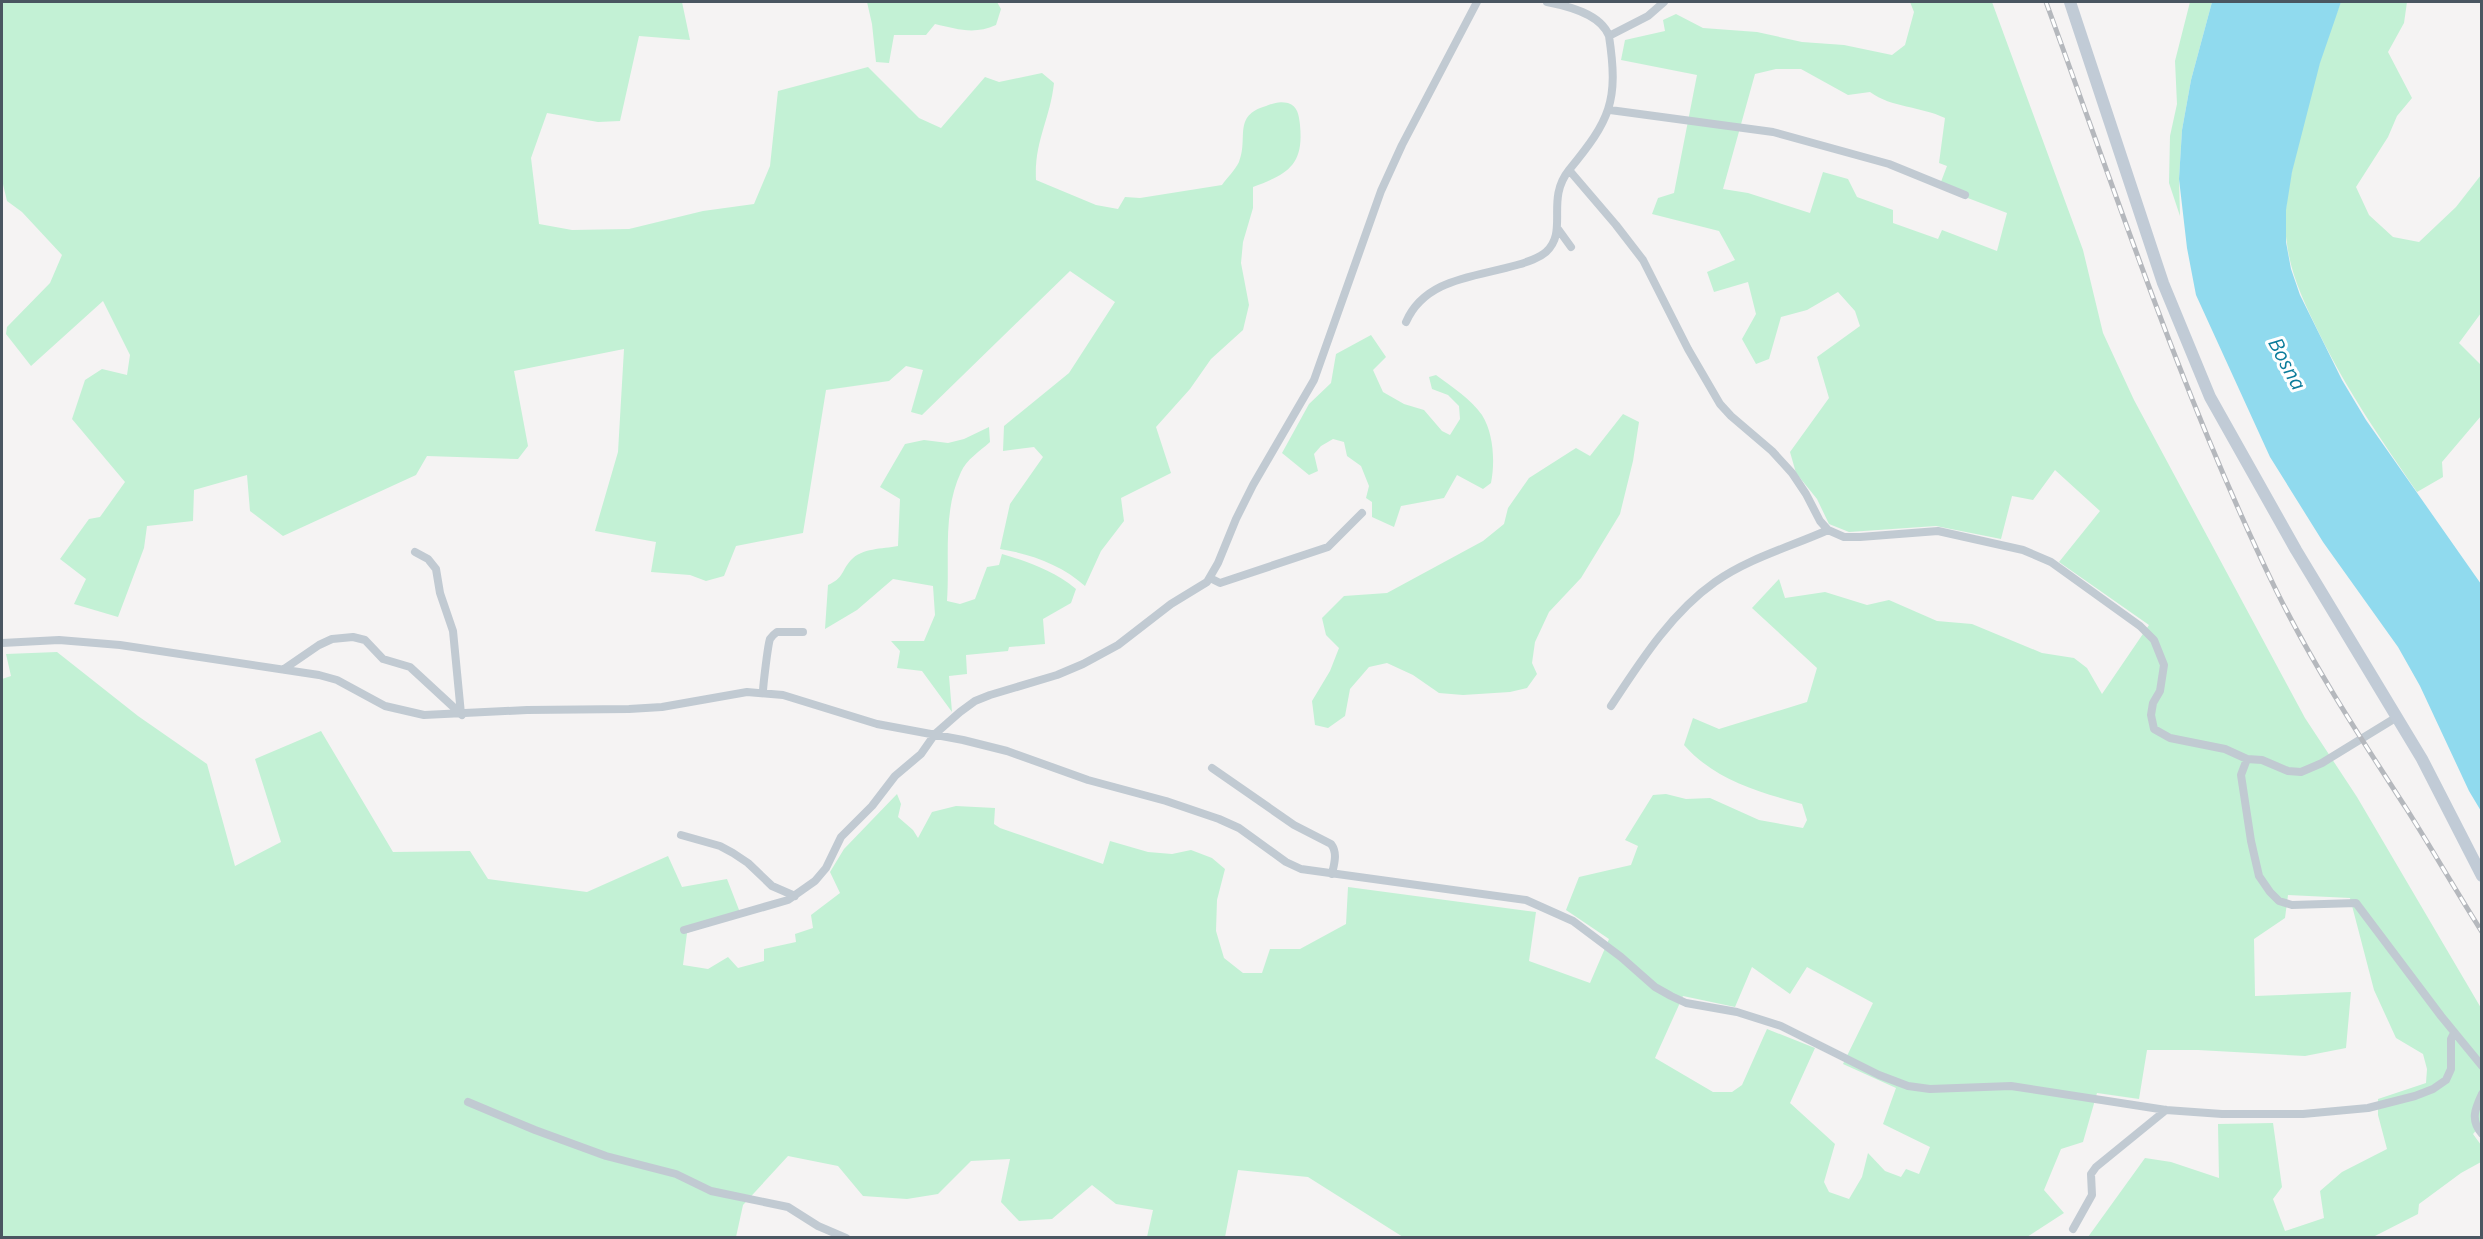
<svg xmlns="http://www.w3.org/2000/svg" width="2483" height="1239" font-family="'Source Sans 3',sans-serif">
<rect width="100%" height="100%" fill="#f5f3f3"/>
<!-- green -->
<path fill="#c3f1d5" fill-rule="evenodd" d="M2 2H682L690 40 639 36 620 121 598 122 547 113 531 158 539 224 572 230 629 229 703 211 754 204 770 166 778 91 868 67 919 118 941 128 985 77 999 82 1042 73 1054 83C1050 120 1034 141 1036 180L1096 205 1118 209 1125 197 1140 198 1222 185C1227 178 1235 170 1239 162 1249 138 1232 116 1266 106 1274 103 1279 101 1288 103 1298 106 1299 116 1300 125 1304 166 1287 174 1253 187V208L1243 242 1241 263 1249 305 1243 330 1211 359 1190 389 1156 427 1171 473 1121 498 1124 521 1101 551 1085 586C1062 565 1031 554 1000 549L1010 504 1043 457 1034 447 1003 451 1004 426 1069 373 1115 302 1070 271 922 415 911 412 923 370 906 366 889 381 826 390 803 533 736 546 724 576 706 581 690 575 651 572 656 542 595 531 618 452 624 349 514 371 528 446 518 459 427 456 416 475 283 536 250 511 247 475 194 490 193 521 147 526 144 548 118 617 74 604 86 579 60 559 89 519 100 517 125 482 72 419 85 380 102 369 127 375 130 355 103 301 31 366 6 334 7 327 50 283 62 255 22 212 7 201 2 180Z
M867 2H997L1001 9 996 25C974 35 957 29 935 24L926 35H894L889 63 876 62 872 24Z
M1910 2H1992L2083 250 2103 333 2134 400 2305 718 2357 797 2481 1008V1125L2473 1134 2481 1145V1162L2461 1173 2419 1204 2418 1214 2373 1237H2088L2145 1158 2171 1162 2219 1178 2218 1124 2273 1123 2282 1187 2273 1199 2285 1231 2324 1218 2320 1191 2342 1172 2387 1149 2378 1115V1099L2426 1083 2427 1069 2423 1054 2396 1038 2374 990 2350 898 2288 895 2285 918 2254 939 2255 996 2351 992 2346 1048 2305 1056 2198 1050H2147L2139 1099 2097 1093 2083 1142 2061 1149 2044 1190 2064 1213 2027 1237H1403L1308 1177 1238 1170 1225 1237H1147L1153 1210 1116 1204 1092 1185 1052 1219 1019 1221 1001 1202 1010 1159 971 1161 938 1194 907 1199 863 1196 838 1166 788 1156 743 1205 736 1237 2 1238V679L11 676 6 654 57 652 138 716 207 764 235 866 281 842 255 759 321 731 393 852 470 851 488 879 587 892 668 856 682 887 727 879 741 915 687 933 683 965 708 969 728 957 738 968 764 961V949L796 942 795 934 813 928 811 915 840 893 830 872 844 849 897 794 901 804 898 817 913 830 918 838 932 812 956 806 995 808 994 824 1000 828 1103 864 1110 841 1148 852 1172 854 1191 850 1212 858 1225 869 1217 900 1216 931 1224 958 1243 973H1262L1270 949H1300L1346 924 1348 887 1536 912 1529 961 1590 983 1609 939 1566 910 1579 877 1631 865 1638 846 1625 840 1653 795 1666 794 1686 799 1710 798 1759 820 1803 828 1807 820 1802 804C1758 792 1715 780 1684 745L1693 718 1719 729 1807 702 1817 668 1752 608 1779 579 1785 598 1825 592 1867 605 1889 600 1937 621 1972 624 2042 653 2074 658 2087 668 2102 694 2149 625 2059 562 2100 511 2055 470 2033 500 2012 496 2001 539 1936 526 1849 532 1829 524 1817 499 1796 473 1790 452 1829 398 1817 357 1860 326 1855 311 1838 292 1807 310 1781 317 1769 359 1756 364 1742 339 1756 314 1748 282 1714 292 1707 272 1735 260 1719 231 1652 214 1658 198 1674 193 1697 75 1621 60 1625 40 1665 31 1663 20 1676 14 1703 28 1757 32 1802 42 1844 45 1892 55 1905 45 1914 12ZM1776 69H1801L1848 95 1870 92C1892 108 1920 106 1945 118L1939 163 1947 166 1939 187 2007 213 1997 251 1942 230 1938 239 1893 223V210L1857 197 1848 179 1823 172 1810 213 1748 193 1723 189 1755 74ZM1752 967 1790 994 1807 967 1873 1003 1843 1064 1896 1088 1883 1124 1930 1147 1919 1174 1906 1169 1901 1177 1885 1171 1868 1153 1862 1177 1849 1199 1829 1192 1824 1182 1835 1144 1790 1103 1815 1048 1767 1029 1742 1085 1732 1092H1713L1655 1058 1683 996 1735 1007Z
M2190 2H2212L2191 80 2182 130 2179 179 2180 216 2169 183 2170 136 2177 104 2175 61Z
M2341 2H2407L2404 23 2388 52 2412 98 2397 116 2388 137 2356 187 2369 215 2393 237 2419 242 2456 207 2481 175V313L2459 343 2481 365V416L2442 462 2443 477 2417 492C2380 438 2348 392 2319 333 2305 304 2291 276 2287 244 2281 207 2293 167 2301 132 2312 88 2324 43 2341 2Z
M1371 335 1386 357 1373 370 1383 392 1404 404 1424 410 1442 431 1450 435 1460 419 1459 406 1448 395 1432 389 1429 377 1436 375C1452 387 1471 399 1482 415 1494 434 1495 463 1491 483L1483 489 1457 475 1444 498 1401 506 1394 527 1372 517V502L1366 498 1369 486 1361 466 1347 456 1344 442 1333 439 1321 446 1314 454 1318 471 1309 475 1282 453 1309 404 1331 383 1336 354Z
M1623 414 1639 422 1633 461 1620 514 1581 578 1549 612 1535 642 1532 663 1537 674 1527 688 1510 692 1463 695 1439 693 1413 675 1387 663 1369 667 1350 689 1345 716 1328 728 1315 725 1312 701 1330 671 1339 648 1326 635 1322 618 1344 596 1387 593 1483 541 1504 524 1508 508 1529 478 1576 448 1590 456Z
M989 427 990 442C980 451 966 460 961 472 942 512 950 559 947 601L960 604 975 599 987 567 999 565 1002 554C1029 562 1054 571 1076 589L1071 603 1043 619 1045 644 1009 647 1008 651 966 655 967 674 949 676 952 712 922 671 897 668 900 651 891 641H924L935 615 933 586 893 579 857 610 825 629 828 585C844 578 841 571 851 560 862 548 882 549 898 546L900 499 880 487 905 444 924 440 948 443 964 439Z"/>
<!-- water -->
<path fill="#90daee" d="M2212 2H2341L2320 63 2292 172 2286 210V242L2291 269 2300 295 2342 380 2366 420 2481 584V811L2469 791 2420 686 2398 647 2323 542 2270 457 2196 295 2187 248 2179 179 2182 130 2191 80Z"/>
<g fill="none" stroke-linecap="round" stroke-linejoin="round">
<!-- street -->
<path stroke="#c1cad2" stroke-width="8" d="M1547 2C1568 6 1601 14 1609 36
M1664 2 1648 16 1609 36C1619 102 1610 120 1569 170L1616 225 1643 260 1688 349 1720 404 1731 416 1772 451 1792 473 1806 494 1820 521 1828 530 1844 537H1860L1938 531 2023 550 2051 562 2140 626 2154 640 2164 665 2160 691 2153 703 2151 715 2154 729 2170 738 2225 749 2247 759 2241 775 2251 841 2259 876 2270 892 2279 901 2292 905 2356 903 2441 1016 2482 1066
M1610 110 1773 132 1889 164 1965 195
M1558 229 1571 247
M1406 322C1425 278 1476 277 1517 265 1527 262 1538 259 1546 252 1569 231 1545 200 1569 170
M415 552 428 559 436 569 440 593 453 631 461 714
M1210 578 1220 583 1328 547 1362 513
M2 643 59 640 120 645 319 675 337 680 385 706 424 715 527 710 629 709 662 707 747 692 783 695 877 724 963 740 1007 751 1088 780 1166 801 1219 819 1239 828 1286 862 1301 869 1526 900 1573 921 1621 957 1655 987 1671 996 1686 1003 1737 1012 1781 1026 1879 1075 1908 1086 1930 1089 2011 1086 2166 1110 2222 1114H2303L2368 1108 2415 1096 2433 1089 2446 1080 2451 1069V1039L2454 1033
M284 669 319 645 332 639 353 637 365 640 383 659 410 667 462 715
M763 692C763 686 768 644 770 639 772 636 774 634 777 632H803
M1611 706C1640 662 1671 613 1715 582 1749 558 1790 547 1828 530
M2247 759 2262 760 2288 771 2301 772 2322 763 2397 717
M1212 768 1294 825 1331 844C1338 853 1334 864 1332 874
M681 835 720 846 733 853 748 863 772 886 795 896
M684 930 788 900 815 881 826 868 841 837 872 806 895 776 921 754 935 734 960 712 975 701 990 695 1057 675 1083 664 1118 645 1171 604 1207 582 1218 563 1236 519 1253 485 1314 380 1381 191 1402 145 1477 2
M2482 1094C2475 1109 2470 1120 2482 1134
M468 1102 535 1130 606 1156 676 1174 711 1191 788 1207 818 1226 846 1238
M2073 1229 2092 1195 2091 1174 2096 1167 2166 1110"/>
<!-- secondary -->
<path stroke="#c1cbd6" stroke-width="12" d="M2070 2 2163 283 2210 397 2296 550 2422 759 2482 876"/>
<defs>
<path id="rail" d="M2046 2C2118 199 2184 401 2276 590 2314 667 2360 737 2406 808 2432 849 2456 891 2482 932"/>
</defs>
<!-- rail casing -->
<use href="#rail" stroke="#b5b8bd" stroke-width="5"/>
<!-- rail -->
<use href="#rail" stroke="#fff" stroke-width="3" stroke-dasharray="9" stroke-linecap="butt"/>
</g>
<g text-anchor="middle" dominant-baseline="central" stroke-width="6" stroke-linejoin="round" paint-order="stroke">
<!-- water labels -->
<g font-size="22" font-style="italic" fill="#0c7c9b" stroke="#fff">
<text transform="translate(2287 364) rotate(62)">Bosna</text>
</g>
</g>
<!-- border -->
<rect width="2483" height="1239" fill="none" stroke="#4a5661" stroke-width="6"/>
</svg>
